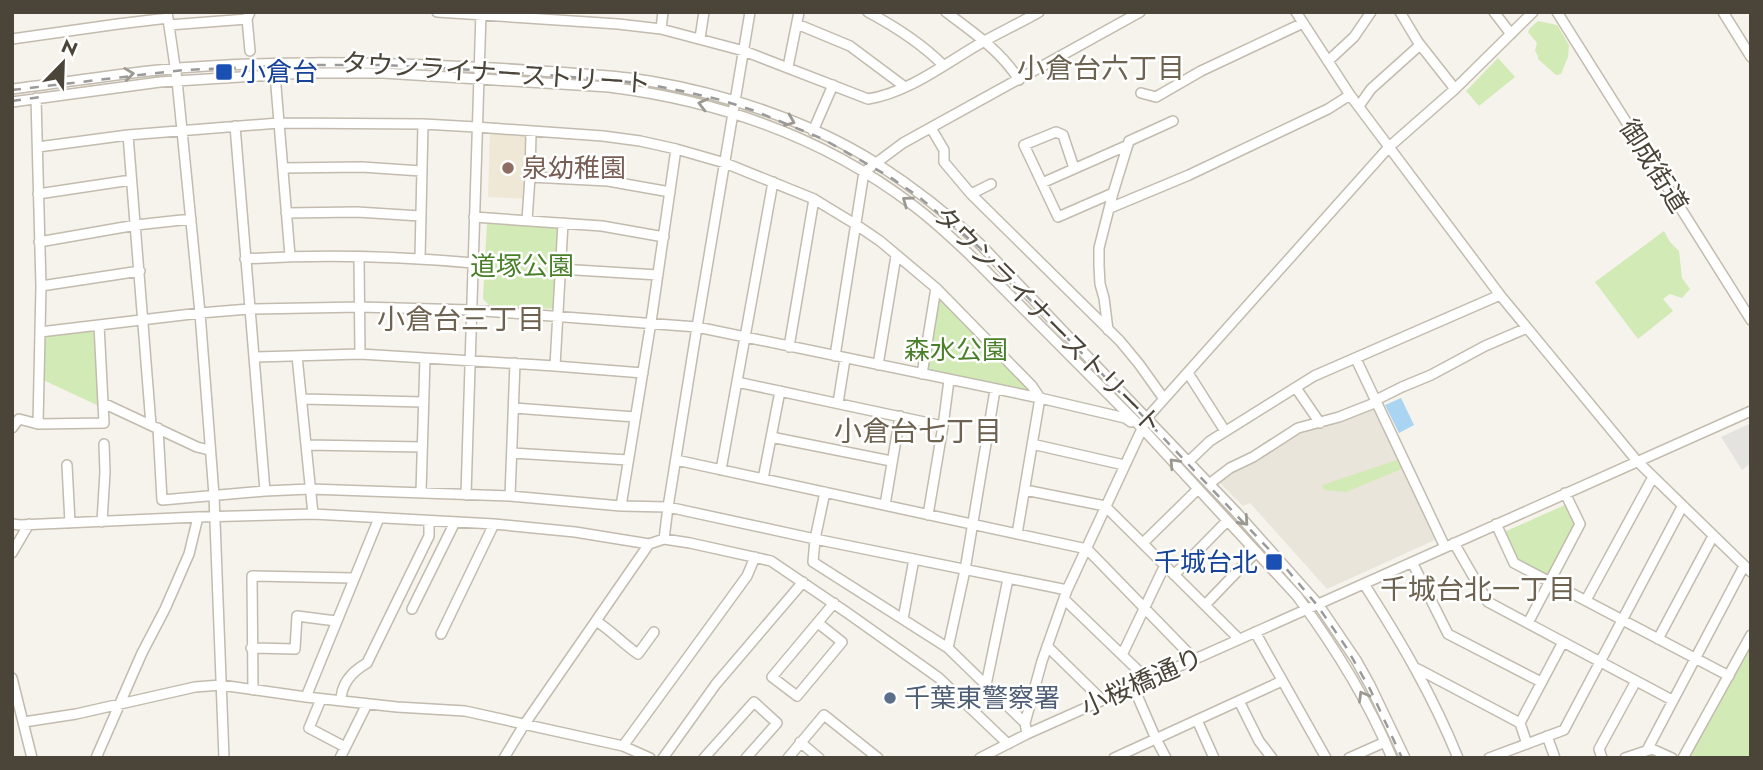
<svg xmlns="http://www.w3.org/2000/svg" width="1763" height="770" font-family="Jost,'Noto Sans JP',sans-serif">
<rect width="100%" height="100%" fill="#f6f3ec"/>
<!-- residential -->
<path fill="#eae5da" d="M1375 406 1437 539 1327 589 1250 503 1243 506 1218 481 1299 431Z"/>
<!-- education -->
<path fill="#efe8d6" d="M490 132 525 134 528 139 526 199 488 197Z"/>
<!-- green -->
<path fill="#d2eab5" d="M1538 21 1557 25 1569 45 1568 57 1561 74 1556 75 1538 59V56L1535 51 1537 43 1528 32 1530 28Z
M1498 58 1515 77 1479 106 1466 91Z
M487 222 554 225 561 233 557 309 490 306 483 299Z
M1664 231 1670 242 1679 251 1682 278 1690 289 1682 298 1670 294 1663 299 1673 311 1638 339 1595 282Z
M942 299 1030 387 1028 393 930 372 926 368 937 300Z
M93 328 99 406 41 379 42 337Z
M1400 459 1404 468 1346 492 1324 490 1322 485Z
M1567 504 1577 526 1549 578 1515 561 1502 533Z
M1751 641V758H1688Z"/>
<!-- parking -->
<path fill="#e5e3e0" d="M1751 423V463L1742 470 1721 437Z"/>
<!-- water -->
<path fill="#a9d4f2" d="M1401 398 1414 425 1399 433 1385 405Z"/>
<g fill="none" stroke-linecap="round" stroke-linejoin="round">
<defs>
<path id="minor" d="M167 12 177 80 200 313 214 495 224 758
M437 12 618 24 661 29 744 51 868 99C908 93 946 63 981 43 1000 32 1020 23 1039 12
M868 12C896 27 921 43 943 65
M946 12C973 32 1002 52 1019 80
M1296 12 1350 95 1500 295 1637 461 1751 572
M1400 12 1418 42 1455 89
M1494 12 1511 34
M1557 12 1751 320
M1723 12 1751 57
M797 24 850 46 905 87
M169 25 247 19
M661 29 663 12
M700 38 704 12
M12 39 118 24 168 18
M250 51 247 19 250 12
M1328 61 1354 37 1371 12
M788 67 799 12
M275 74 290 256
M12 89C61 83 110 75 159 70 262 60 366 62 470 67 503 68 537 71 570 73 596 75 623 76 649 81 725 94 810 121 876 163 913 187 948 214 980 244L1237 513 1318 604 1356 660 1370 685 1405 758
M1141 93 1156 97 1201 71 1303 23
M36 98 41 286 38 424
M12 102 160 82 305 73H383L609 87C720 101 824 137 914 206 934 221 952 238 970 255L1142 428 1297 596C1334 646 1368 700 1392 758
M1359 106 1371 89 1420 45
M235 126C244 248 256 369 265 491
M931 128 944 150V162L971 194 1120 341 1139 364 1164 399
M813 131 833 85
M128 135 151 425
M38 147 128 135 279 123 423 124 476 127 603 136 640 141 676 149 725 163 814 199 855 224 880 241 936 288 1032 386 1040 398 1017 534
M283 168 362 167 421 171
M1074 168 1063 135 1056 132 1024 145 1058 217 1113 193
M530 177 608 181 670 192
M1042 183 1128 145
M38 194 131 180
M971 194 991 184
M1110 208 1189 175 1328 109 1350 95
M286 213 357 212 420 216
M474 217 602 226 664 237
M527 220 530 177 531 132
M39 242 136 225 191 219
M359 258 360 354
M420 258 423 124
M245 259C321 254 397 256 473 263
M560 269 658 275
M41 286 140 271
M1108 330 1104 298 1100 284 1099 266V248L1113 193 1129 141 1173 121
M40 332 200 313 249 309 360 307 471 310 697 327 1040 398 1125 418 1131 422
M789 347 814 199
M297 356 313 514
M835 356 864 172 903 143 1140 12
M256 357 360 354 555 366 643 373
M1356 359 1445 547
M878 365 896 256
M555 366 563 223
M1188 373 1225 431
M922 374 936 288
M737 382 943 426
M1296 388 1320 423
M303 399 423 402
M1376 400 1402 387 1431 375 1485 346 1527 328
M103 403 197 447 209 450
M838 403 845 359
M514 408 635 417
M12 428 19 419 38 424 104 423 99 325
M158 428 162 500 265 491 310 489 510 496 621 506 668 507 815 539 1067 590
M771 437 891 461
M1032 444 1124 465
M307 445 422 447
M512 453 628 460
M676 460 1087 549 1194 659
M1188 462 1210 441 1314 376 1500 295
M67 465 70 523
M721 470 773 182
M763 479 780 391
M1209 484 1230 468 1253 457 1298 428 1339 417 1377 402
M1025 490 1105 506 1239 639
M421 492 425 358
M825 492 815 539 813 562 948 648 1025 723
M466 495 481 12
M510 496 515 363
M885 505 900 416
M621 506 651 322 676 149
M928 515 943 426 949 380
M102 522 105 472 104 444
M12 524 20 525 198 517 313 514 494 524 575 532 649 544 664 539 690 543 771 561 849 614 939 678 1008 744
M1496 524 1514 563 1729 676
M664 539 668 507 697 327 750 12
M1143 543 1198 489
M1454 543 1488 602 1672 700
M12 553 29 524
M1412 562 1448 634 1541 682
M1174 575 1227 521
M1364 584C1400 640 1433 696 1458 758
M1064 599 1148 680
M1586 600 1653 477
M1205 605 1254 554 1249 548
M412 609 455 522
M903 619 914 559
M596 621C612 631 623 644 638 654L654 632
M818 623 842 642 797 696 772 677 834 603
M1528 623 1580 524 1565 493
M1255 632 1326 758
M441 634 494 524
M1658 639 1713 536
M1047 646 1102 700
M251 648 295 649 297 616 336 621
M948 648 965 570 995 390
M1122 655 1165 565
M1418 669 1520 723 1527 744
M12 678 32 758
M986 685 1008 579
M1133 686 1156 739 1166 758
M253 690 252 576 353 578
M306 697 379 518
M321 699 309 728 345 747
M341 701C341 683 353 671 367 663L429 536V521
M1239 701 1259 741 1272 758
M1197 720 1214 758
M24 722 76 714 195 687 221 685 306 697 397 707 465 711 623 746 650 758
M1520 723 1563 642
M1027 734 1025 723 1042 661 1067 590 1147 418 1389 147 1455 89 1533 12
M1547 736 1555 758
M800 742 819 758
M623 746 747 576 755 557
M1647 750 1744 566
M96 758 142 653 165 609 189 554 198 517
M340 758 367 704
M504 758 524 725 649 544
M663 758 716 684 803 582
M704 758 754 702 777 723 746 758
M788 758 824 715 878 758
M980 758 1027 734 1751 411
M1114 758 1282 681
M1349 758 1385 742
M1489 758 1564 730 1682 507
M1602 758 1599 749 1636 681
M1625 758 1652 749 1672 758
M1683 758 1751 635"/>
</defs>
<!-- minor casing -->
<use href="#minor" stroke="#c2bbae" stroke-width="12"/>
<!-- minor -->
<use href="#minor" stroke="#fff" stroke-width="9"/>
<!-- rail -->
<path stroke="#9a9a9a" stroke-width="2.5" stroke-dasharray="9 9" stroke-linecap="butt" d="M12 90 183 70 305 65H384L495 71 611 80 646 84 682 91 721 100 755 111 823 139 890 177 919 197 979 247 1136 409 1278 559 1317 605 1346 647 1370 689 1402 758
M12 101 40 97"/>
</g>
<!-- one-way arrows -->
<defs><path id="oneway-chevron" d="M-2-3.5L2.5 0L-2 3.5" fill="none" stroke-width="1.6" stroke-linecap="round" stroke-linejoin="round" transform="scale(1.75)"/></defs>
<g stroke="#9c9892">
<use href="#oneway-chevron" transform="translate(129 74) rotate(-7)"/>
<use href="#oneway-chevron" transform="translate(703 104) rotate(-166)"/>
<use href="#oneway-chevron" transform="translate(790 121) rotate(22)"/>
<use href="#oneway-chevron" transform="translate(907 201) rotate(-144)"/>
<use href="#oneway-chevron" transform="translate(1174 463) rotate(-133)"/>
<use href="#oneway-chevron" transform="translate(1244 521) rotate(48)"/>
<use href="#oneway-chevron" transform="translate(1363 696) rotate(-120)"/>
</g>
<!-- markers -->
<g fill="#1a4fb4" stroke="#fff" stroke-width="2.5">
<rect x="215" y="63" width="18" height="18" rx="3.5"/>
<rect x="1265" y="553" width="18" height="18" rx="3.5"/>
</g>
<circle fill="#8d6e63" stroke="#fff" stroke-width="2.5" cx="508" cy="168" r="7"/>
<circle fill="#5c6f8a" stroke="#fff" stroke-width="2.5" cx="890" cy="698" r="7"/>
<g text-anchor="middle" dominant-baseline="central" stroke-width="5" stroke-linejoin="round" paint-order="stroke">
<!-- transit labels -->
<g font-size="26" fill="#164399" stroke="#fff" text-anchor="start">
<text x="240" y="72">小倉台</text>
<text x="1258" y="562" text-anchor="end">千城台北</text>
</g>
<!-- street labels -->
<g font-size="26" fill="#4b4439" stroke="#fff">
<text transform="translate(496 73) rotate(4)">タウンライナーストリート</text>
<text transform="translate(1654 166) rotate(58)">御成街道</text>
<text transform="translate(1048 320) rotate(45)">タウンライナーストリート</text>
<text transform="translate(1142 682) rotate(-24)">小桜橋通り</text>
</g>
<!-- education labels -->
<g font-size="26" fill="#785e54" stroke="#fff" text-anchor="start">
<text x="522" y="168">泉幼稚園</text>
</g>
<!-- park labels -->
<g font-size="26" fill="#4a7f2a" stroke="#fff">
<text x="522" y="266">道塚公園</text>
<text x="956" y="350">森水公園</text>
</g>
<!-- service labels -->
<g font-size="26" fill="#4e5e75" stroke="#fff" text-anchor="start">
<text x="904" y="698">千葉東警察署</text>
</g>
<!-- neighbourhood labels -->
<g font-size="28" fill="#6e6250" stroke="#fff">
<text x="1101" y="68">小倉台六丁目</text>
<text x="461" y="319">小倉台三丁目</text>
<text x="918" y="431">小倉台七丁目</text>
<text x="1478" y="589">千城台北一丁目</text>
</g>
</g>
<!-- border -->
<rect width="1763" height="770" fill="none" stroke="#4b4439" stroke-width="28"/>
<!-- north arrow -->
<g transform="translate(63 63) rotate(23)" stroke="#ffffff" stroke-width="5" paint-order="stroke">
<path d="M0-5L12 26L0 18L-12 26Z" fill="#4b4439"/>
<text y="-10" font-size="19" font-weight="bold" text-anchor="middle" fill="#4b4439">N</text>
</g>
</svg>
